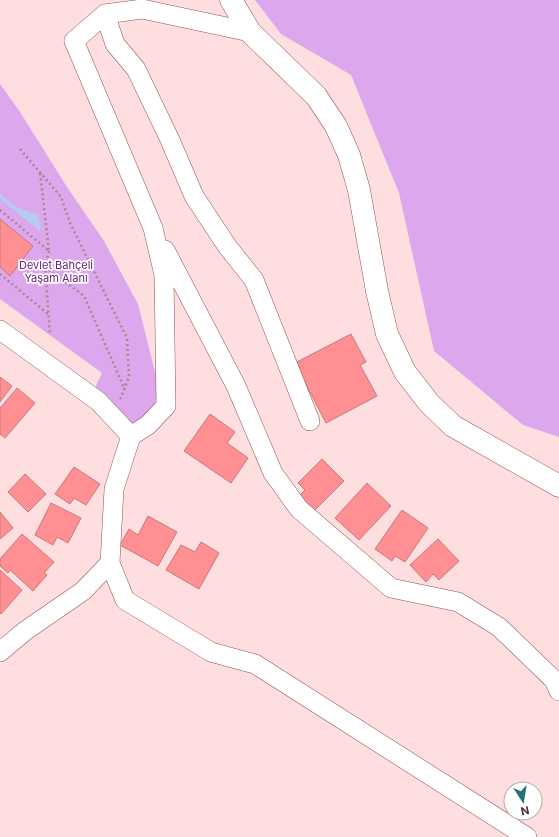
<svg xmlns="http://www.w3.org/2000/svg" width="559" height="837" font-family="Inter,sans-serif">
<rect width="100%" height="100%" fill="#fedede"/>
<!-- green -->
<path fill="#dda7ed" d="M255 0H559V437L523 425 434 351 399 193 351 75 281 34Z
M0 84 20 112 67 187 104 241 138 304 159 388 154 406 124 439 91 396 102 373 0 299Z"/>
<!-- water -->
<path fill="#b5ccee" d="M0 192C8 205 23 210 37 214L41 222 40 231 0 199Z"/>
<!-- building -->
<path fill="#ff8f92" stroke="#c27b7d" d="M0 219 33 246 10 276 0 267Z
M351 334 366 362 360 365 377 396 326 423 295 363Z
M0 377 12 386 0 402Z
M17 388 35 403 5 438 0 434V408Z
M210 414 235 432 227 443 248 458 231 483 184 451Z
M322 459 344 481 314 511 299 496 305 490 298 483Z
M74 467 100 484 86 505 74 498 70 504 55 494Z
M25 474 46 494 28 512 8 492Z
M367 483 391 506 359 540 335 518Z
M51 503 81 518 68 543 57 537 53 545 35 535Z
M402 510 428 528 405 562 395 556 392 561 375 549Z
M0 512 13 528 0 539Z
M148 516 177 532 158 566 120 545 129 529 138 535Z
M22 534 54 562 44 573 47 575 33 591 10 570 8 573 0 566V559Z
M438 539 459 561 439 580 433 574 426 582 410 565Z
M201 542 219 553 199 589 166 570 181 545 195 552Z
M0 570 22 590 1 614 0 613Z"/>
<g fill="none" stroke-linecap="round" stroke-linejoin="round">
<defs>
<path id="street" d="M105 14 115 44 136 69 170 140 194 196 227 246 254 280 310 421
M250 32 142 9 105 14 74 41 153 228 164 275 166 406 148 425 131 436 114 489 110 563 125 600 211 652 255 664 527 837
M165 250 236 386 273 473 299 509 391 588 458 602 499 627 554 680 559 691
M0 330 98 401 131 436
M0 652 25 631 83 591 110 563"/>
<path id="secondary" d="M231 0 250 32 316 96 336 126 349 155 359 190 377 291 387 334 405 372 429 403 453 426 559 486"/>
</defs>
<!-- street casing -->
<use href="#street" stroke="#945254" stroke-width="20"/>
<!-- secondary casing -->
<use href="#secondary" stroke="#945254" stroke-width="23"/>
<!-- path -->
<path stroke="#a78989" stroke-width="2.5" stroke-dasharray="2 3" stroke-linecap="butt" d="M20 149 61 197 70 223 127 338 129 377 120 400
M0 210 49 251 40 172
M49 251 45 267 50 335
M45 267 84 296 125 390
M0 274 48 314"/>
<!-- street -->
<use href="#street" stroke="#fff" stroke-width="19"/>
<!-- secondary -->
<use href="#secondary" stroke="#fff" stroke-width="22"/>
</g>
<g text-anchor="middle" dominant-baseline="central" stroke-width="3.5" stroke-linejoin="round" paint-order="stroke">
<!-- park labels -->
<g font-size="11" fill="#6e1f83" stroke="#fff">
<text x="56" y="265">Devlet Bahçeli<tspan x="56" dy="13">Yaşam Alanı</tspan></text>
</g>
</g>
<!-- north arrow -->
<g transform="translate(523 801) rotate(168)"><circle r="19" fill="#ffffff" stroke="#b7acac"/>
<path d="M0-3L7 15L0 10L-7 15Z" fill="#287275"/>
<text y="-6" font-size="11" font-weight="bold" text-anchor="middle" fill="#4c2f2f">N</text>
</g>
</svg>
